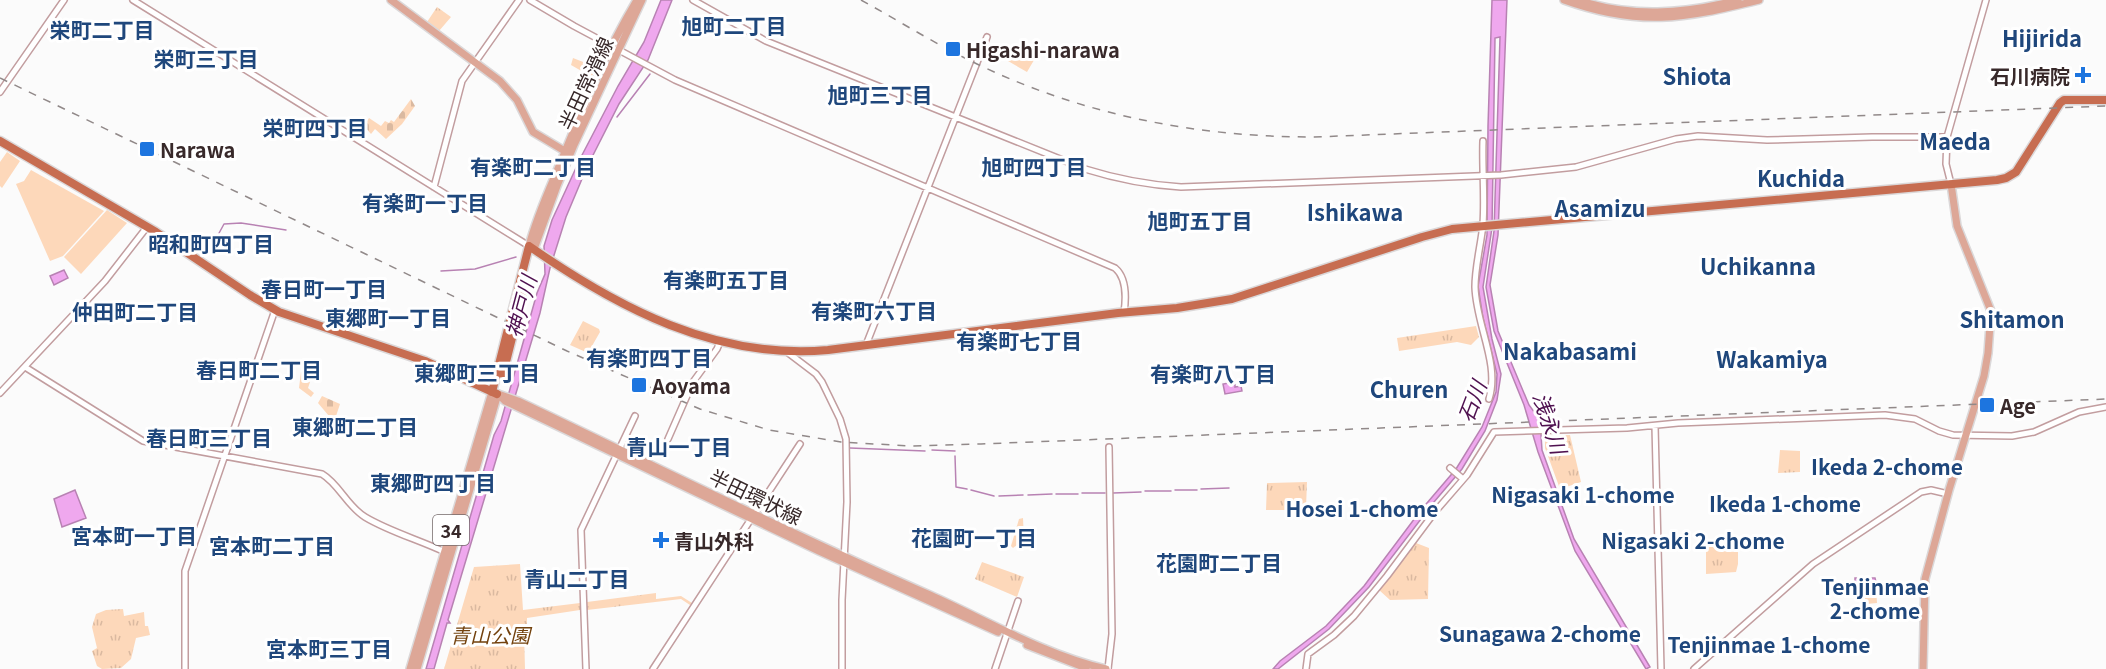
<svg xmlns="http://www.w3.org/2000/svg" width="2106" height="669" font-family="Georgia,'Noto Sans JP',serif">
<defs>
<pattern id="cemetery-stones" width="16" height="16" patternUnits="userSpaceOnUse" patternTransform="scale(1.5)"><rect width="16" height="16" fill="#fdd8ba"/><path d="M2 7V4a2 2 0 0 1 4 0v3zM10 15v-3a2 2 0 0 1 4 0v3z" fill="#dab9a0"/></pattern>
<pattern id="park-tufts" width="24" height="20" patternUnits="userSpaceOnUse" patternTransform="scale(1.5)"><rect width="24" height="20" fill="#fdd8ba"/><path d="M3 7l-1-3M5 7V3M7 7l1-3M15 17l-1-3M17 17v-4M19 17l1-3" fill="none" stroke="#dab9a0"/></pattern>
</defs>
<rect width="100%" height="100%" fill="#fbfbfb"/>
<!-- green -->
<path fill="#fdd8ba" d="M1017 44 1037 55 1027 72 1008 61Z
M573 58 596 67 592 77 571 65Z
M7 152 20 161 2 188 0 186V162Z
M31 170 104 211 63 256 50 261 16 184 24 181Z
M107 210 127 223 81 274 64 257Z
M1023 518 1024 540 1013 548 1011 546 1019 519Z"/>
<!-- cemetery -->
<path fill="url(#cemetery-stones)" d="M411 99 415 106 402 124 386 139 375 129 371 134 364 126 369 118 381 126 385 121 389 123 391 120 394 122Z
M301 372 308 375 307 380 310 382 308 388 314 393 311 397 299 388Z
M322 396 340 404 334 422 318 403Z"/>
<!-- park -->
<path fill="url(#park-tufts)" d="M437 7 451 17 439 31 427 22Z
M583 321 599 329 600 332 588 353 570 345Z
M1476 326 1479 337 1471 345 1457 342 1399 351 1397 338Z
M1570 435 1581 482 1560 489 1545 448V436Z
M1780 450 1800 451V472L1778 473Z
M1307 482 1306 508 1304 510H1266L1267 483Z
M1416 543 1429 548 1428 599 1390 600 1379 590Z
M1736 545 1738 547V564L1736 572 1706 574V546Z
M982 562 1024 577 1017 597 975 579Z
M520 564 523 610 580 603V610L527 618V630L524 631 525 669H444L474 567Z
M1838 587H1876L1877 603 1866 604 1859 601 1860 597Z
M656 593V599L681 596 692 603 690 605 681 599 587 610V602Z
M123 609 124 616 144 612 145 626H148L150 635 136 638 131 659 121 668 102 669 97 666 92 651 97 648 92 627 96 614 106 610Z"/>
<!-- water -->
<path fill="#efa8ee" stroke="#b882b3" stroke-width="1.5" d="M661 0H672L648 60 619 104 587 167 566 217 550 268 540 313 448 620 450 623H447L434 669H426L494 435 501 421 537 293 545 274 544 246 552 220 581 157 618 86 644 42Z
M1492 0H1507L1498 235 1490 285 1498 331 1529 405 1540 420 1542 450 1574 539 1650 667 1646 669 1575 551 1538 452 1524 405 1494 331 1486 287 1494 231 1500 37 1495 38 1492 228 1483 287 1492 339 1501 374 1497 400 1485 431 1462 469 1434 502 1369 587 1329 629 1278 669H1273L1280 661 1326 626 1364 586 1421 510 1456 469 1482 427 1496 392 1497 374 1483 318 1478 286 1487 235 1488 126Z
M64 270 68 278 54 285 50 276Z
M1235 382V387L1241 386 1242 391 1225 394 1223 384Z
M75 490 86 518 62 527 54 499Z
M1855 578H1875L1877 586H1855Z"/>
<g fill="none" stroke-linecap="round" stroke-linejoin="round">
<!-- stream -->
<path stroke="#b882b3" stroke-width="1.5" d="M617 117 650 74
M218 235 224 224 241 223 286 230
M441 271 475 269 516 257
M850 448 925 451
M932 450 955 451
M955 456 956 487 967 489
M1201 489 1229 488
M971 490 994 496
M1175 490H1197
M1145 491H1171
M1082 493H1105
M1113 493 1141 492
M1056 494H1078
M1028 495 1052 494
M999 496 1023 495"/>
<defs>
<path id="minor" d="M133 0 529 246
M530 0 574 26 675 80 1115 268C1127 278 1126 299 1124 313
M693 0 766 41 1085 169C1117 179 1148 185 1181 187L1501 175 1576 167 1676 139 1698 136 1767 140 1872 137H1947
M0 92 64 0
M1483 141C1482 168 1485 197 1483 224 1481 245 1475 266 1475 287 1476 325 1500 364 1489 399
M1951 184 1946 164 1947 137 1986 0
M434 187 462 81 519 0
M866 345 987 37
M787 352 816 374 822 382 840 419 846 439 847 502 842 600V669
M25 367 143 441 322 474C339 484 347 506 365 517 390 532 420 540 447 553
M0 393 105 281 147 227
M1655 426 1661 669
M668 439 693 382 717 349 720 342
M1450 468 1463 479
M185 669V571L275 310
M586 669 581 530 635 416
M653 669 800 444
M995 669 1018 601
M1108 669 1112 634 1109 447
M1306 669 1308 654 1334 635 1354 616 1387 576 1434 513 1467 475 1494 432 1627 428 1678 423 1885 415 1915 419 1939 431 1953 435 2012 436 2034 432 2079 412 2106 407
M1694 669 1813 564 1921 492 1931 490 1948 494"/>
<path id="major" d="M391 0 500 81 517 100 533 132 568 153
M1564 0C1639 27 1683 19 1759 0
M1578 0C1631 18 1684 14 1738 0
M529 246C537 215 550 188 562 159 584 105 607 50 637 0
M534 249 557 186 574 145 642 0
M498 394 518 401C655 466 791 534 930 595 986 620 1045 655 1106 669
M499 395 505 401 819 551 998 632
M1027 645 1086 668
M410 669 492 392
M417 669 498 394
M1923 669 1925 579 1949 490 1984 376 1988 353 1991 311 1957 226 1951 184"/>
<path id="highway" d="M0 141 156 232 250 295 279 312 425 361 497 394
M503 374 524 290
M492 392 529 246C618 308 716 360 828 350L1118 313 1177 308 1232 299 1422 237 1452 229 1997 180 2006 178 2016 172 2060 103 2064 100H2106"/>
</defs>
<!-- minor casing -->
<use href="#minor" stroke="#c29d9f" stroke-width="8"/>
<!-- major casing -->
<use href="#major" stroke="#dbd8d9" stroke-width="10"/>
<!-- highway casing -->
<use href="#highway" stroke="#dbd8d9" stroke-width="11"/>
<!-- minor -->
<use href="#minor" stroke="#fff" stroke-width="5"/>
<!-- major -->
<use href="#major" stroke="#dda797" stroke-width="7"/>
<!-- highway -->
<use href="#highway" stroke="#c76d51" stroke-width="8"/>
<!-- rail -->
<path stroke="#918989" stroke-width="1.5" stroke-dasharray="8 8" stroke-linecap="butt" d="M861 0C899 21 937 45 977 64 1083 115 1196 137 1314 137L2106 106
M0 78 567 351 700 409 769 430 841 442 910 446 981 444 2106 399"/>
</g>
<!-- markers -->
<g fill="#1d75df" stroke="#fff" stroke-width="2">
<rect x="945" y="41" width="16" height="16" rx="3"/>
<path d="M2080 66h6v6h6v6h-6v6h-6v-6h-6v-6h6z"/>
<rect x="139" y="141" width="16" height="16" rx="3"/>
<rect x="631" y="377" width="16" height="16" rx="3"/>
<rect x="1979" y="397" width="16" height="16" rx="3"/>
<path d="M658 531h6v6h6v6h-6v6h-6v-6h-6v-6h6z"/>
</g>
<g text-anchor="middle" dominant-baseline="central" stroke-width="6" stroke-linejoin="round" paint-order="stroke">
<!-- shield labels -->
<rect fill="#fff" stroke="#74696a" stroke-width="1.5" x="433" y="515" width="36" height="30" rx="4.5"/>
<g font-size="18" font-weight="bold" fill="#38292a">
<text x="451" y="530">34</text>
</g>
<!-- poi labels -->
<g font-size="20" font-weight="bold" fill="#38292a" stroke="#fff" text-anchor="start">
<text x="966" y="49">Higashi-narawa</text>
<text x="2070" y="75" text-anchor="end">石川病院</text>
<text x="160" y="149">Narawa</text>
<text x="652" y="385">Aoyama</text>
<text x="2000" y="405">Age</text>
<text x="674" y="540">青山外科</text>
</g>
<!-- street labels -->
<g font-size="20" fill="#38292a" stroke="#fff">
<text transform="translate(585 83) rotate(-65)">半田常滑線</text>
<text transform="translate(756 496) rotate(26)">半田環状線</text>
</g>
<!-- park labels -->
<g font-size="20" font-style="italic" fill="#73420e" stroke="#fff">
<text x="490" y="634">青山公園</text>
</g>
<!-- neighbourhood labels -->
<g font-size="21" font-weight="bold" fill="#1f477c" stroke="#fff">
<text x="734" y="25">旭町二丁目</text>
<text x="102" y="29">栄町二丁目</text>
<text x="206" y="58">栄町三丁目</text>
<text x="880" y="94">旭町三丁目</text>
<text x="315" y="127">栄町四丁目</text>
<text x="533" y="166">有楽町二丁目</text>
<text x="1034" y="166">旭町四丁目</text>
<text x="425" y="202">有楽町一丁目</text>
<text x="1200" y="220">旭町五丁目</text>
<text x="211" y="243">昭和町四丁目</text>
<text x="726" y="279">有楽町五丁目</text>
<text x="324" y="288">春日町一丁目</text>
<text x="874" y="310">有楽町六丁目</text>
<text x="135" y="311">仲田町二丁目</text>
<text x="388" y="317">東郷町一丁目</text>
<text x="1019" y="340">有楽町七丁目</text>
<text x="649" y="357">有楽町四丁目</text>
<text x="259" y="369">春日町二丁目</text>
<text x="477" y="372">東郷町三丁目</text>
<text x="1213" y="373">有楽町八丁目</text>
<text x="355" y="426">東郷町二丁目</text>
<text x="209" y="437">春日町三丁目</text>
<text x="679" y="446">青山一丁目</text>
<text x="1887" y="466">Ikeda 2-chome</text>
<text x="433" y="482">東郷町四丁目</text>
<text x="1583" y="494">Nigasaki 1-chome</text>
<text x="1785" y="503">Ikeda 1-chome</text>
<text x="1362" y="508">Hosei 1-chome</text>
<text x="134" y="535">宮本町一丁目</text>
<text x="974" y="537">花園町一丁目</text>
<text x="1693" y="540">Nigasaki 2-chome</text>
<text x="272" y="545">宮本町二丁目</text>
<text x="1219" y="562">花園町二丁目</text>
<text x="577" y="578">青山二丁目</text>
<text x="1875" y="586">Tenjinmae<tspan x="1875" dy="24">2-chome</tspan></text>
<text x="1540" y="633">Sunagawa 2-chome</text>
<text x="1769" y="644">Tenjinmae 1-chome</text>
<text x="329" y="648">宮本町三丁目</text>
</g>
<!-- water labels -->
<g font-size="21" font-style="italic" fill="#4f1150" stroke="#fff">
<text transform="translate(520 306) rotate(-75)">神戸川</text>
<text transform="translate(1471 401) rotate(-69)">石川</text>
<text transform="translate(1551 423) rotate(72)">浅永川</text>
</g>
<!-- quarter labels -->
<g font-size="22" font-weight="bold" fill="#1f477c" stroke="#fff">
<text x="2042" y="37">Hijirida</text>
<text x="1697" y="75">Shiota</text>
<text x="1955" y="140">Maeda</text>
<text x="1801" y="177">Kuchida</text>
<text x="1600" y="207">Asamizu</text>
<text x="1355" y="211">Ishikawa</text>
<text x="1758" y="265">Uchikanna</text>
<text x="2012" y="318">Shitamon</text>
<text x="1570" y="350">Nakabasami</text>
<text x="1772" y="358">Wakamiya</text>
<text x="1409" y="388">Churen</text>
</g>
</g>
</svg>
